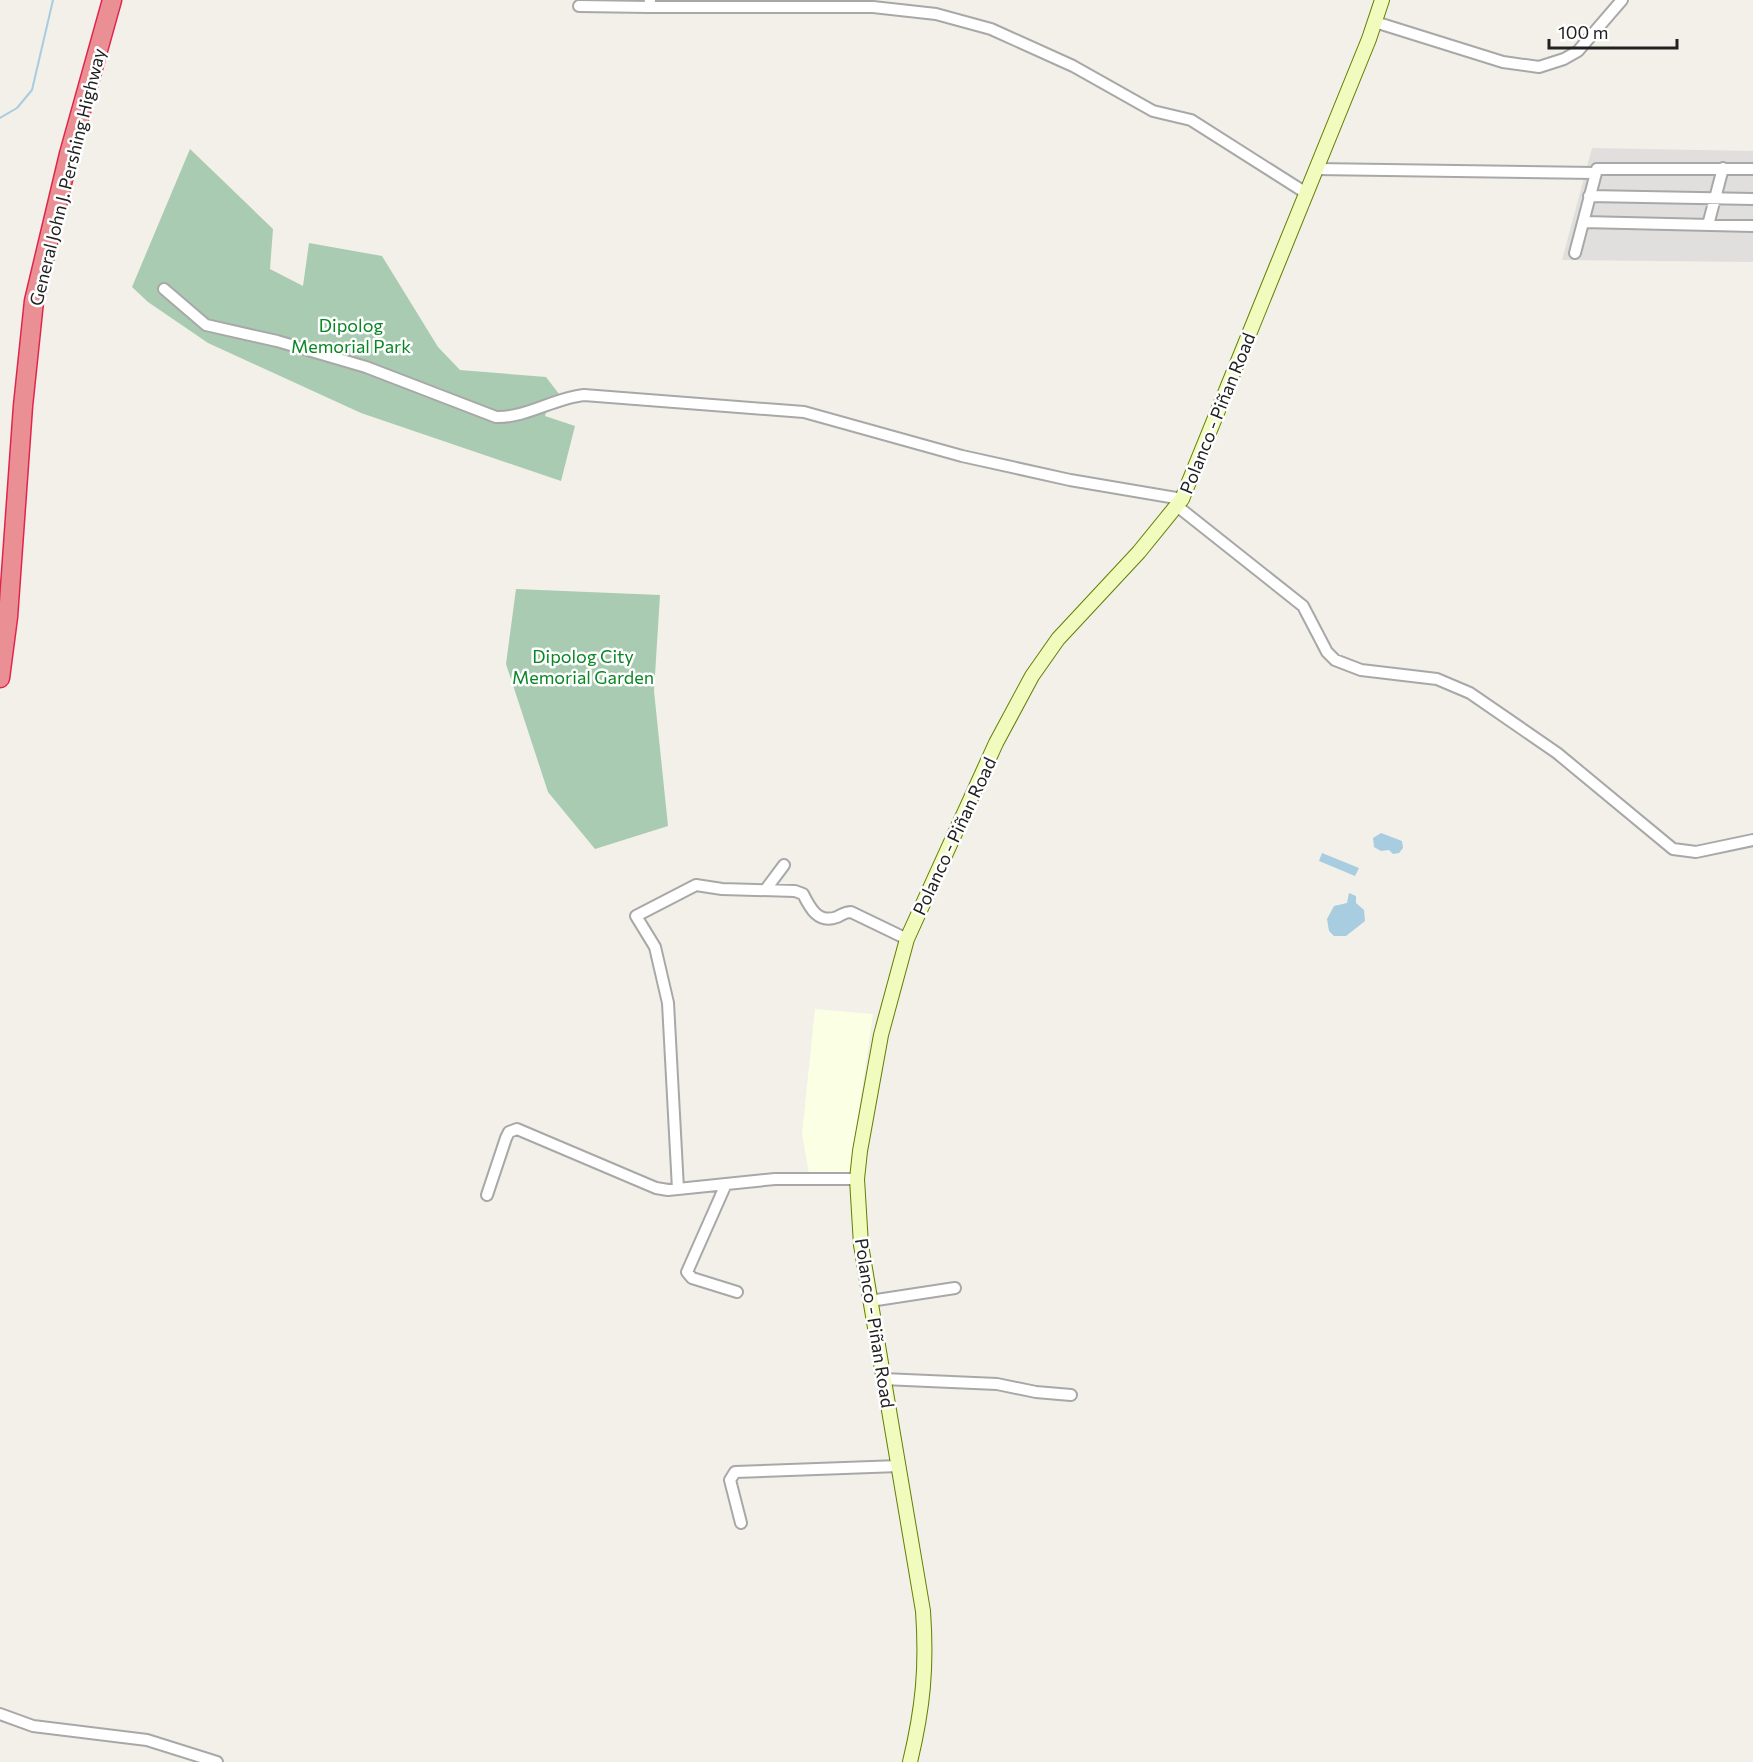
<svg xmlns="http://www.w3.org/2000/svg" width="1753" height="1762" font-family="Commissioner,sans-serif">
<rect width="100%" height="100%" fill="#f2f0e8"/>
<!-- residential -->
<path fill="#e0dfde" d="M1592 148 1753 151V262L1562 260Z"/>
<!-- education -->
<path fill="#fbffe4" d="M815 1009 873 1014 849 1178 809 1174 802 1134Z"/>
<!-- cemetery -->
<path fill="#a9cbb2" d="M190 149 273 229 270 269 303 286 309 243 382 256 438 347 460 370 546 377 559 394 556 399 549 403 545 416 575 426 561 481 361 413 208 343 148 302 132 287Z
M516 589 660 595 654 691 668 826 595 849 548 792 506 664Z"/>
<!-- water -->
<path fill="#a8cce0" d="M1381 833 1402 841 1403 848 1399 853 1393 854 1389 850 1381 851 1374 847 1373 838Z
M1322 853 1359 868 1355 876 1319 861Z
M1349 893 1356 896V903L1364 910 1365 921 1346 936H1334L1329 931 1327 919 1334 906 1347 903Z"/>
<g fill="none" stroke-linecap="round" stroke-linejoin="round">
<!-- stream -->
<path stroke="#a8cce0" stroke-width="2" d="M0 118 17 108 32 90 53 0"/>
<defs>
<path id="street" d="M650 0 649 7H873L936 14 991 29 1073 66 1153 111 1191 120 1306 193
M579 6 649 7
M1375 22 1503 62 1539 67 1564 59 1578 51 1622 0
M1316 169 1595 173
M1589 196 1753 199
M1583 222 1753 226
M1708 225 1723 168
M1575 253 1597 169H1753
M164 289 206 325 277 341 366 367 496 417C526 418 554 398 584 395L804 412 962 456 1070 480 1182 499
M1177 506 1303 606 1327 652 1335 660 1361 670 1437 679 1470 693 1557 753 1673 849 1696 852 1753 840
M766 889 784 865
M726 1184 687 1272 692 1278 737 1292
M678 1189 668 1003 655 947 636 916 696 885 722 889 795 891 803 894C810 908 818 924 837 917 842 915 844 912 851 912L907 939
M487 1195 506 1138 509 1132 517 1129 656 1188 668 1190 775 1179H857
M870 1301 955 1288
M883 1379 997 1384 1036 1392 1071 1395
M741 1523 730 1480 735 1472 899 1466
M0 1714 33 1726 147 1740 217 1762"/>
<path id="secondary" d="M910 1762C923 1708 927 1667 923 1611L861 1245 857 1179 860 1151 881 1035 907 939 996 743 1032 676 1058 639 1139 552 1182 499 1369 39 1382 0"/>
<path id="highway" d="M0 678 8 617 23 406 34 301 69 154 112 0"/>
</defs>
<!-- street casing -->
<use href="#street" stroke="#a8a8a8" stroke-width="14"/>
<!-- secondary casing -->
<use href="#secondary" stroke="#617f02" stroke-width="16"/>
<!-- highway casing -->
<use href="#highway" stroke="#e0254d" stroke-width="21"/>
<!-- street -->
<use href="#street" stroke="#fff" stroke-width="10"/>
<!-- secondary -->
<use href="#secondary" stroke="#f0fbbd" stroke-width="14"/>
<!-- highway -->
<use href="#highway" stroke="#ea8f94" stroke-width="18"/>
</g>
<g text-anchor="middle" dominant-baseline="central" stroke-width="5" stroke-linejoin="round" paint-order="stroke">
<!-- street labels -->
<g font-size="18" fill="#212121" stroke="#fff">
<text transform="translate(67 177) rotate(-76)">General John J. Pershing Highway</text>
<text transform="translate(1217 413) rotate(-68)">Polanco - Piñan Road</text>
<text transform="translate(954 836) rotate(-65)">Polanco - Piñan Road</text>
<text transform="translate(875 1323) rotate(81)">Polanco - Piñan Road</text>
</g>
<!-- park labels -->
<g font-size="18" fill="#098624" stroke="#fff">
<text x="351" y="325">Dipolog<tspan x="351" dy="21">Memorial Park</tspan></text>
<text x="583" y="656">Dipolog City<tspan x="583" dy="21">Memorial Garden</tspan></text>
</g>
</g>
<!-- scale -->
<path d="M1549 39v9h128v-9" fill="none" stroke="#212121" stroke-width="3"/>
<text x="1558" y="39" font-size="18" fill="#212121" stroke="#ffffff" stroke-width="4.5" paint-order="stroke">100 m</text>
</svg>
